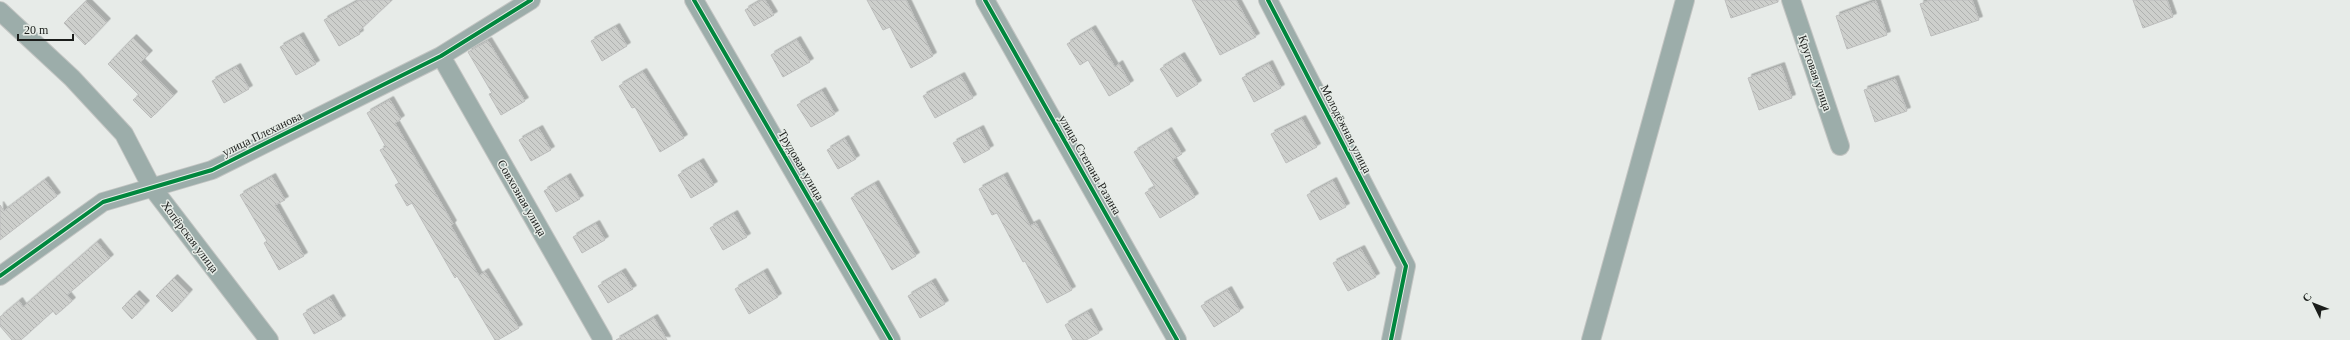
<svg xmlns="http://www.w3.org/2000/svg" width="2350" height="340" font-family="'Times New Roman',serif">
<defs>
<pattern id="building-back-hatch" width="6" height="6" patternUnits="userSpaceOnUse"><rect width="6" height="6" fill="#cdcfcc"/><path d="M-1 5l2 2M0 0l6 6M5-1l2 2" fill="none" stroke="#afb1af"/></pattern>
<filter id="shadow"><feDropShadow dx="3.5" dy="-3.5" stdDeviation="0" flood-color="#0004"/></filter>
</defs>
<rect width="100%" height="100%" fill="#e7ebe8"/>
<!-- building -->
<path fill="url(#building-back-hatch)" stroke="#bdbebd" filter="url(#shadow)" d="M360 0H392L359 31 360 34 339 46 324 20Z
M762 0H765L774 15 754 26 745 10Z
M867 0H906L933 56 911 68 890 27 883 30Z
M1192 0H1236L1256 37 1220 55Z
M1725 0H1778V2L1731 18Z
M1931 0H1972L1979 20 1931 36 1920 4Z
M2133 0H2167L2173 17 2143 28Z
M86 1 107 22 85 45 64 23Z
M1876 1 1887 35 1847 49 1836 16Z
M616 27 627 46 602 61 591 41Z
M1092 29 1115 67 1119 64 1130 84 1109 96 1088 60 1080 65 1067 44Z
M300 36 316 64 296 75 280 47Z
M133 38 149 54 141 62 174 95 151 118 133 100 139 95 108 64Z
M797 40 810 62 783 77 771 55Z
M488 41 525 101 501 115 489 94 492 93 468 52Z
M1181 56 1198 84 1177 97 1160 69Z
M1269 64 1281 88 1254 102 1242 78Z
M1781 66 1792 98 1759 110 1748 78Z
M237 67 249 89 224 103 212 81Z
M643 72 684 138 660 152 635 107 632 108 619 86Z
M961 76 973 98 935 118 923 96Z
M1895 79 1907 111 1875 122 1864 90Z
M822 91 835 114 811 127 797 105Z
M390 100 401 119 395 123 453 224 451 226 479 276 485 272 519 328 498 340H495L457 276 455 278 412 203 407 206 395 185 399 183 380 150 386 147 367 113Z
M1302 119 1317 147 1286 163 1271 134Z
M539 129 551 150 531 161 519 140Z
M980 129 990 149 964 163 953 143Z
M1168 131 1182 154 1172 160 1195 197 1160 218 1145 193 1155 187 1134 152Z
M845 139 856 159 838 169 827 150Z
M700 162 714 185 691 198 678 175Z
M1004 176 1030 226 1036 223 1072 290 1047 303 1025 261 1023 262 997 213 992 215 979 189Z
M272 177 285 200 275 205 304 256 279 270 264 243 267 241 240 195Z
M567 177 580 199 556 212 544 191Z
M45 180 57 196 0 240V205L4 211Z
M1333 181 1346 207 1320 220 1307 195Z
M875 184 916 256 892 270 851 198Z
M734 214 747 237 723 250 710 228Z
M596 224 605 240 582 253 573 237Z
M97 242 110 258 67 295 72 301 56 315 53 311 21 340H12L0 326V317L19 301 23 307Z
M1361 249 1376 277 1348 291 1333 263Z
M622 272 633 289 608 303 598 286Z
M764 272 778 297 749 314 735 289Z
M174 278 189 293 172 312 156 296Z
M932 282 945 304 920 318 908 296Z
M1228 290 1240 311 1214 327 1201 306Z
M136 294 146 304 132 319 122 308Z
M330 298 342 319 314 334 303 314Z
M1088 312 1099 333 1086 340H1073L1065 325Z
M654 318 667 340H616Z"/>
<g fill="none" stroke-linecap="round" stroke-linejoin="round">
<defs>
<path id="minor" d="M694 0 891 340
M985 0 1177 340
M1268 0 1406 266 1391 340
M1791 0 1840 146
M0 11 72 78 124 134 151 186 269 340
M441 56 603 340
M0 276 103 202 212 170 441 56 531 0
M1591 340 1685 0"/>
</defs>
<!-- minor casing -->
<use href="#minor" stroke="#c3c5c3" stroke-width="20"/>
<!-- minor -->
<use href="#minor" stroke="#9cadaa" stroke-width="18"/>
<defs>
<path id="cycleway" d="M694 0 891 340
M985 0 1177 340
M1268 0 1406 266 1391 340
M0 276 103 202 212 170 441 56 531 0"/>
</defs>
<!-- cycleway casing -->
<use href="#cycleway" stroke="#e6ece7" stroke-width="6"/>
<!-- cycleway -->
<use href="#cycleway" stroke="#00873e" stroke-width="4"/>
</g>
<g text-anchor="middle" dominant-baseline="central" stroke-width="3" stroke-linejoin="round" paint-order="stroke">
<!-- street labels -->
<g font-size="12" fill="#1b1d1b" stroke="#e6ece7">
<text transform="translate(1815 73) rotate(71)">Круговая улица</text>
<text transform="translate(1346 129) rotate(63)">Молодёжная улица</text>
<text transform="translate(262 134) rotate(-26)">улица Плеханова</text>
<text transform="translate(801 165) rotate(60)">Трудовая улица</text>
<text transform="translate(1090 165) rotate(60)">улица Степана Разина</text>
<text transform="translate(522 198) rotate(60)">Совхозная улица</text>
<text transform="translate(190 237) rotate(53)">Хопёрская улица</text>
</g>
</g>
<!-- north arrow -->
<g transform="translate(2314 304) rotate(313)" stroke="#e6ece7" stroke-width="3" paint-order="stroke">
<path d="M0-3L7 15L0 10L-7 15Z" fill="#1b1d1b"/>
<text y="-6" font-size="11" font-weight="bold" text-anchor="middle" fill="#1b1d1b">С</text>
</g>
<!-- scale -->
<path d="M18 34v6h55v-6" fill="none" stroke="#1b1d1b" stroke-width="2"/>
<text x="24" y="34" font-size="12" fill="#1b1d1b" stroke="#e6ece7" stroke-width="3" paint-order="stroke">20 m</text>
</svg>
